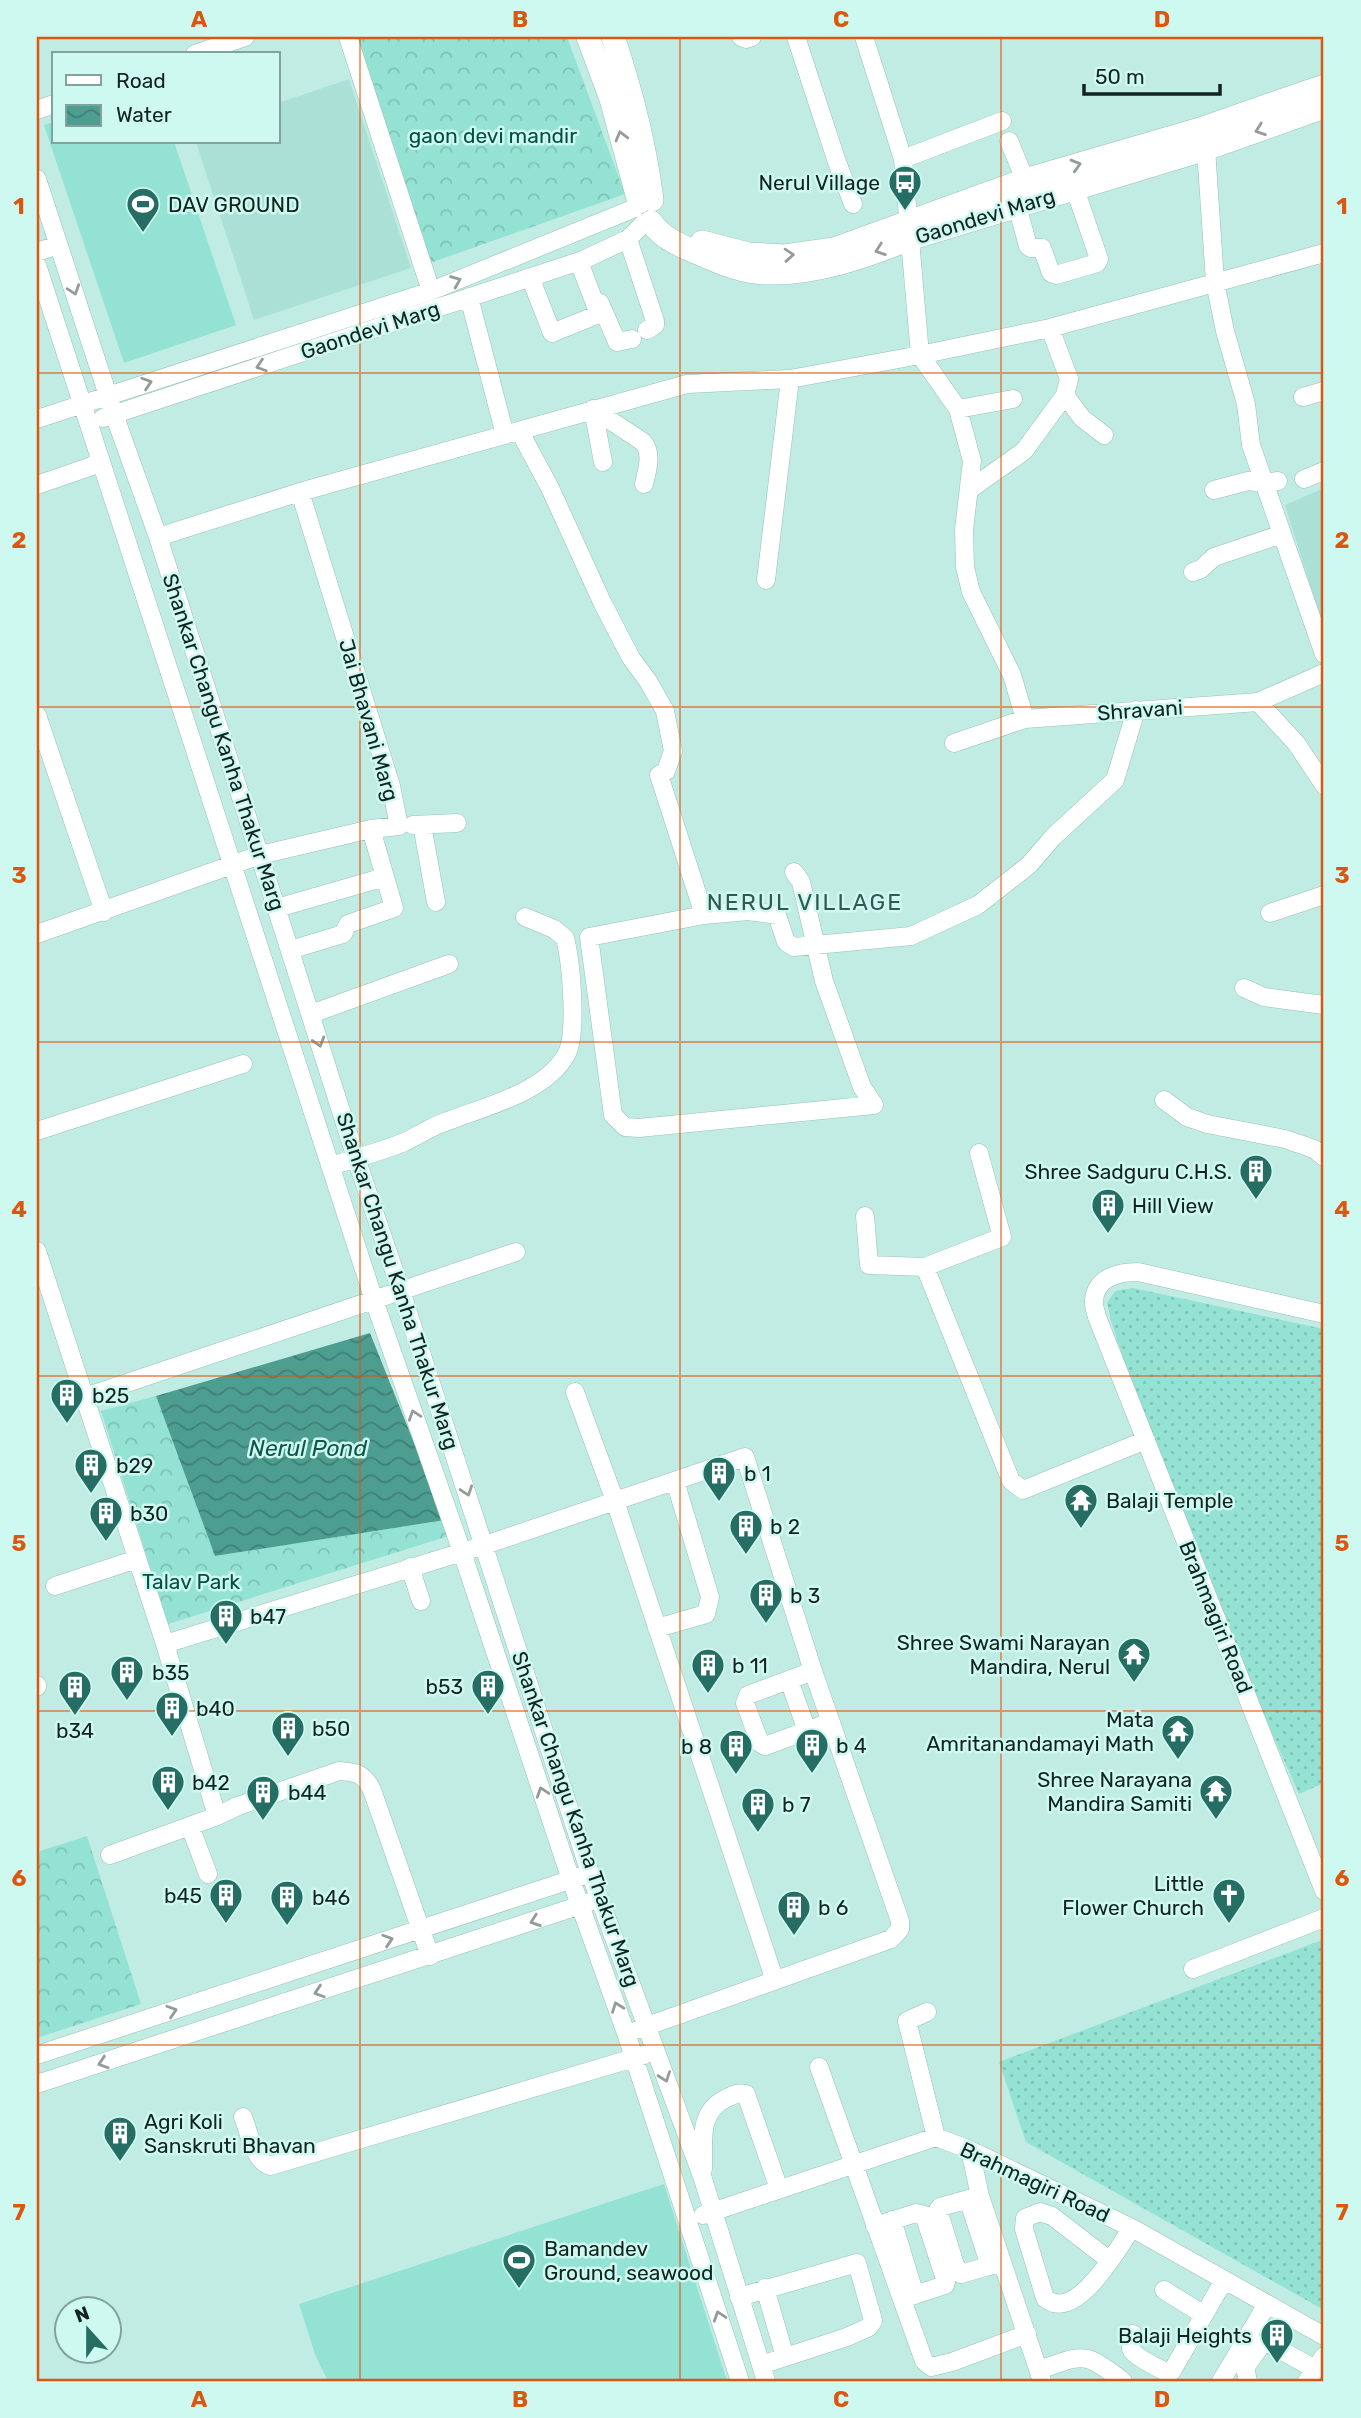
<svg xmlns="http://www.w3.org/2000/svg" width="1361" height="2418" font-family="Rubik,sans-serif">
<defs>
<pattern id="grass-dots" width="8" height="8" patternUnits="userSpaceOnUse" patternTransform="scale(1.75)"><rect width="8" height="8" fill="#93e2d4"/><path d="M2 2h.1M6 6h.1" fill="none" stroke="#7ec2b6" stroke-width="1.8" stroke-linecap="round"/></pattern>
<pattern id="forest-crowns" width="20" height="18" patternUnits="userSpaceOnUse" patternTransform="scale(1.75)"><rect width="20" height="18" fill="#93e2d4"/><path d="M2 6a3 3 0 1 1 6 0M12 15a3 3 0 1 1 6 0" fill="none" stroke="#7ec2b6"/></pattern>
<pattern id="water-waves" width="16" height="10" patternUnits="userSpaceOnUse" patternTransform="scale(1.75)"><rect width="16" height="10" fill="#4d9e91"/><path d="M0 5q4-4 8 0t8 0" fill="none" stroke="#3f8076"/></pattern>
</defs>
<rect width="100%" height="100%" fill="#c0ece4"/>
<!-- built -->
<path fill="#abe0d6" d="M349 79 411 268 254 320 196 142H278V103Z
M1324 488V630L1285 505Z"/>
<!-- grass -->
<path fill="url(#grass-dots)" d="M1133 1288 1324 1329V1783L1299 1794 1173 1509 1111 1321 1107 1303 1115 1291Z
M1322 1940 1324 1946V2310L1026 2142 999 2062Z"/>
<!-- forest -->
<path fill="url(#forest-crowns)" d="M357 37H567L625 194 430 263Z
M156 1396 215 1556 445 1520 452 1535 168 1624 101 1411Z
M87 1836 141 2004 37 2038V1863L40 1851Z"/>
<!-- pitch -->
<path fill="#93e2d4" d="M54 122V142H174L236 325 124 363 44 125Z
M664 2184 727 2381H328L316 2357 299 2304Z"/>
<!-- water -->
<path fill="url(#water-waves)" d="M370 1333 445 1520 215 1556 156 1396Z"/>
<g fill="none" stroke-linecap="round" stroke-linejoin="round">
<defs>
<path id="minor" d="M348 37 431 291
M741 37 746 39 752 37
M796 37 837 162 853 204
M864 37 903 159 920 355 958 409 1013 399
M195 54 245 37
M37 110 54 104
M1203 139 1206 149 1215 282 1225 331 1246 404 1251 445 1324 654
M1009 141 1025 180
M903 159 1002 121
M37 179 114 414 158 537 356 1158 401 1291 590 1873 703 2179 766 2381
M1017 206 1028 246 1031 248H1042L1051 273 1056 275 1097 263 1099 259 1075 189
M628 239 655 321V325L647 330
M37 252 58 245
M37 265 374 1300 462 1552 571 1880 626 2033 740 2381
M530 277 552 333 599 314 579 262
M469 297 505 435
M600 303 617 342 632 339
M1065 395 1082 418 1104 435
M1303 397 1324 391
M593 409 643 442C653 454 647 470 644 484
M593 409 603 462
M958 409 972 461 964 530 965 567 971 592 1012 675 1025 719
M103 418 583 260 628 239 644 223
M37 419 431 291 635 208
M520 432 550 488 602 602 631 658 648 681 665 711 673 751 666 771 659 775 704 915 589 937 613 1115 625 1127 639 1128 874 1105 862 1087 824 981 801 882 794 872
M1304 479 1324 471
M37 485 92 466 100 460
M969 490 1024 451 1065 395 1069 379 1050 328
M1214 490 1248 481 1264 483 1278 481
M158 537 300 492 687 384 790 379 920 355 1050 328 1324 253
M1193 572 1201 569 1214 557 1282 534
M766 580 790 379
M1258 702 1296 743 1324 785
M37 715 104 912
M954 743 1025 719 1258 702 1324 673
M413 825 457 823
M422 825 436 902
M277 908 385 877
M1270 913 1324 895
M704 915 748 911 777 915 786 942 794 947 911 936 978 905 1029 865 1053 837 1115 780 1136 710
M37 934 260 855 371 829 399 826 391 786 300 492
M290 950 343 934 348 924 394 908 371 829
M1244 988 1264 997 1324 1005
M311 1014 449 964
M1164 1100 1187 1117 1207 1124 1285 1139 1314 1149 1324 1157
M37 1131 243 1064
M330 1166C354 1159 379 1152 402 1143 412 1139 421 1133 431 1128 472 1109 542 1097 566 1055 578 1035 571 962 565 938L554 929 525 917
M865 1216 869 1265 925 1267 1002 1237 979 1153
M37 1251 165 1644 217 1816 238 1806 339 1771C357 1772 364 1774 372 1790L430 1956
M925 1267 1011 1481 1023 1490 1146 1440
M1324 1314 1138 1272C1120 1272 1096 1277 1094 1300 1093 1305 1096 1312 1097 1317L1324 1891
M575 1392 615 1501 775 1981
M85 1397 516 1252
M410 1567 421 1601
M55 1586 137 1559
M657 1628 706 1614 710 1597 675 1481
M165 1644 485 1545 745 1457 813 1671 900 1921V1929L891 1939 639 2029
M813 1671 748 1695 745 1703 760 1743 765 1746 831 1722
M789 1680 807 1731
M37 1685V1687
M190 1826 208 1874
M110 1855 217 1816
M1193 1969 1324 1918
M927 2012 907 2021 936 2137
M37 2055 582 1876
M819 2067 924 2361 931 2367 952 2362 1027 2334
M37 2084 590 1902
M243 2117C249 2132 254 2161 270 2166L644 2055
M970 2150 980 2196 1042 2381
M703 2169C704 2143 697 2113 725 2099 733 2095 737 2092 746 2094L779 2189
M980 2196 940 2207 938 2210 955 2265 961 2274 1002 2262
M968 2199 990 2266
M703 2215 936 2137 970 2150 1132 2228 1324 2336
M892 2220 915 2295
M875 2226 916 2213 924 2215 946 2282 945 2285 902 2299
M1109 2260 1052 2216 1040 2212 1025 2218 1024 2229 1045 2298C1075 2325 1118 2248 1132 2228
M765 2288 785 2357
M1164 2290 1204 2315
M739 2297 857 2263 871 2313 873 2321 869 2327 847 2337 761 2365
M1133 2334C1131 2340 1129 2346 1132 2351 1137 2358 1160 2369 1168 2373L1172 2371 1224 2280
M1039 2370C1086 2354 1082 2351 1123 2381
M1221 2381 1267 2304
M1248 2381 1245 2368 1262 2344 1266 2342 1315 2369
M1307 2381 1324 2356"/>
<path id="major" d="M588 37 611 99 639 202
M613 37C631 90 645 144 652 200
M651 222C663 239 681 246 700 254 721 263 744 273 768 273 816 274 865 257 909 239L1206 149 1324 107
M702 242 748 254 785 256 834 249 1025 180 1200 129 1324 86"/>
</defs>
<!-- minor casing -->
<use href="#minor" stroke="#96c1b9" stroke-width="19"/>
<!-- major casing -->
<use href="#major" stroke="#96c1b9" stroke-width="24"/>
<!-- minor -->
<use href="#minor" stroke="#fff" stroke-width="18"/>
<!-- major -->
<use href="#major" stroke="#fff" stroke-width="23"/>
</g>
<!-- one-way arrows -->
<defs><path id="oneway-chevron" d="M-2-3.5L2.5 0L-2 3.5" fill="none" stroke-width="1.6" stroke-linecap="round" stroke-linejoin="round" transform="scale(1.75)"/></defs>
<g stroke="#949c9b">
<use href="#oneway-chevron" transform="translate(1260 130) rotate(160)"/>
<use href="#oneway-chevron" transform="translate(621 136) rotate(-105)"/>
<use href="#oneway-chevron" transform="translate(1076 165) rotate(-16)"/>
<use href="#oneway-chevron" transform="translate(880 250) rotate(161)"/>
<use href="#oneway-chevron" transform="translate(789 255) rotate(-4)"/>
<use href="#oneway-chevron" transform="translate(456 281) rotate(-22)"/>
<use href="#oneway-chevron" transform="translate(74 290) rotate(71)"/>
<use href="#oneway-chevron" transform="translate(261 366) rotate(162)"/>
<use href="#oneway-chevron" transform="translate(147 383) rotate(-18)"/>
<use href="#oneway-chevron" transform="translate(319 1042) rotate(73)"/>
<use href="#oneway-chevron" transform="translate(414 1415) rotate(-109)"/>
<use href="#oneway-chevron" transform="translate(467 1491) rotate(72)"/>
<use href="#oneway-chevron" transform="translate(542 1792) rotate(-108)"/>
<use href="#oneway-chevron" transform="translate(535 1921) rotate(161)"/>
<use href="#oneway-chevron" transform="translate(388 1940) rotate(-18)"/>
<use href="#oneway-chevron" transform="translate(319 1992) rotate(162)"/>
<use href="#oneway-chevron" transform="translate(617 2007) rotate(-110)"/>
<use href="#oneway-chevron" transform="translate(172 2011) rotate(-18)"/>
<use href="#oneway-chevron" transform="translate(103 2063) rotate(162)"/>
<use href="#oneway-chevron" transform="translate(665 2077) rotate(70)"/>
<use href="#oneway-chevron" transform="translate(719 2316) rotate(-108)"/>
</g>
<!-- grid -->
<path fill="none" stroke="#dd560d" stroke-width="2" stroke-opacity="0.55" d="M360 37V2381M680 37V2381M1001 37V2381M37 373H1324M37 707H1324M37 1042H1324M37 1376H1324M37 1711H1324M37 2045H1324"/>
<!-- icons -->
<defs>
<symbol id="bus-pin" viewBox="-11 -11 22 30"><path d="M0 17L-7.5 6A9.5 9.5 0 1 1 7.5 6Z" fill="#266d63" stroke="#cdf9f1"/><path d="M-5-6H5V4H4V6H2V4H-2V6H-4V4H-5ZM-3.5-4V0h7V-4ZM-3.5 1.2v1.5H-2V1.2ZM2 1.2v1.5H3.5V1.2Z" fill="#fff"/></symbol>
<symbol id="stadium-pin" viewBox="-11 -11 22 30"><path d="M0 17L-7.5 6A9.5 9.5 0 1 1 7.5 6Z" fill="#266d63" stroke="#cdf9f1"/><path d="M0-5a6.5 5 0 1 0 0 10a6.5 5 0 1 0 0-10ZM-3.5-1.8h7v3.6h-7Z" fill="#fff"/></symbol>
<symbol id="building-pin" viewBox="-11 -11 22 30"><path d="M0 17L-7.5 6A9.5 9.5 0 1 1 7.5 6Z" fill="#266d63" stroke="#cdf9f1"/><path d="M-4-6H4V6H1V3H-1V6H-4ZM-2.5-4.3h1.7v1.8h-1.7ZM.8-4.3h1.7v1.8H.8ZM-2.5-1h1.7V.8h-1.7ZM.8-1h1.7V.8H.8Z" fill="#fff"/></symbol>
<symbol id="temple-pin" viewBox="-11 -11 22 30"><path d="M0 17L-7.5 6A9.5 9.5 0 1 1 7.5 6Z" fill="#266d63" stroke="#cdf9f1"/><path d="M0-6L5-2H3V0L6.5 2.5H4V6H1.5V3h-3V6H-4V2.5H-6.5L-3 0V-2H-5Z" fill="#fff"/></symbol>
<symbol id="church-pin" viewBox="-11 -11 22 30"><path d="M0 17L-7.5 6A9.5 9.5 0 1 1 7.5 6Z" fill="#266d63" stroke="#cdf9f1"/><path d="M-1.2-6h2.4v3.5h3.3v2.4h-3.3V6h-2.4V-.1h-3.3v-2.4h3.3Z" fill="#fff"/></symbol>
</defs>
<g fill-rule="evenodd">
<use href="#bus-pin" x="886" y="163" width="38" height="52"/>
<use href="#stadium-pin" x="124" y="185" width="38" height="52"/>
<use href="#building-pin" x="1237" y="1152" width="38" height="52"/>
<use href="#building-pin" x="1089" y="1186" width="38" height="52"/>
<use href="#building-pin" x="48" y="1376" width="38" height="52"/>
<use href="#building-pin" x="72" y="1446" width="38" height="52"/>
<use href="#building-pin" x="700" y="1454" width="38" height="52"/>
<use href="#temple-pin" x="1062" y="1481" width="38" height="52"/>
<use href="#building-pin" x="87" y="1494" width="38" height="52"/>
<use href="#building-pin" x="727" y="1507" width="38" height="52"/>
<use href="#building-pin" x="747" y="1576" width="38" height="52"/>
<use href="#building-pin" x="207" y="1597" width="38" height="52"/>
<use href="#temple-pin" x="1115" y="1635" width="38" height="52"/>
<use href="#building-pin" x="689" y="1646" width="38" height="52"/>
<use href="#building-pin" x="108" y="1653" width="38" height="52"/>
<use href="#building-pin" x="469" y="1667" width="38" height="52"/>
<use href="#building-pin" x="56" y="1668" width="38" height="52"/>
<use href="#building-pin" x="153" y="1689" width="38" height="52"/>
<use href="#building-pin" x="269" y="1709" width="38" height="52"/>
<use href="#temple-pin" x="1159" y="1712" width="38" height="52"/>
<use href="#building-pin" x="793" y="1726" width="38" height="52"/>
<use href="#building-pin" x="717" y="1727" width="38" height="52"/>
<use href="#building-pin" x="149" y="1763" width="38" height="52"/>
<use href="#temple-pin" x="1197" y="1772" width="38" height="52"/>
<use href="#building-pin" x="244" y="1773" width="38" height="52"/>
<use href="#building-pin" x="739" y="1785" width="38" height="52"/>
<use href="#building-pin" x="207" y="1876" width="38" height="52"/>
<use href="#church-pin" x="1210" y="1876" width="38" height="52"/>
<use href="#building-pin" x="268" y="1878" width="38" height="52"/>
<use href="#building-pin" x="775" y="1888" width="38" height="52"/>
<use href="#building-pin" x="101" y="2114" width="38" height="52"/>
<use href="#stadium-pin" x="500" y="2241" width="38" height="52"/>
<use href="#building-pin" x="1258" y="2316" width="38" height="52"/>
</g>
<g text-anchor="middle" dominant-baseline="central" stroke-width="5" stroke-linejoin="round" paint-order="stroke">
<!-- park labels -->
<g font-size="21" fill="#034e45" stroke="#cdf9f1">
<text x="493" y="135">gaon devi mandir</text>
<text x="191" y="1581">Talav Park</text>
</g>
<!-- poi labels -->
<g font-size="21" fill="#122320" stroke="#cdf9f1" text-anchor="start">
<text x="880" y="182" text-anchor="end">Nerul Village</text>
<text x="168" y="204">DAV GROUND</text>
<text x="1232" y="1171" text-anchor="end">Shree Sadguru C.H.S.</text>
<text x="1132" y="1205">Hill View</text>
<text x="92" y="1395">b25</text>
<text x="116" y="1465">b29</text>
<text x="744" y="1473">b 1</text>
<text x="1106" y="1500">Balaji Temple</text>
<text x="130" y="1513">b30</text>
<text x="770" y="1526">b 2</text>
<text x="790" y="1595">b 3</text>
<text x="250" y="1616">b47</text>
<text x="1110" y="1642" text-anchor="end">Shree Swami Narayan<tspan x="1110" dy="24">Mandira, Nerul</tspan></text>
<text x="732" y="1665">b 11</text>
<text x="152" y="1672">b35</text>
<text x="463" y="1686" text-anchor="end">b53</text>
<text x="196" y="1708">b40</text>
<text x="1154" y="1719" text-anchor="end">Mata<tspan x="1154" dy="24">Amritanandamayi Math</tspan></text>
<text x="312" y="1728">b50</text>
<text x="75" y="1730" text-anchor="middle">b34</text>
<text x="836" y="1745">b 4</text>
<text x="712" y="1746" text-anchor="end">b 8</text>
<text x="1192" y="1779" text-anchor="end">Shree Narayana<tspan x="1192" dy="24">Mandira Samiti</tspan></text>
<text x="192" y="1782">b42</text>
<text x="288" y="1792">b44</text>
<text x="782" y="1804">b 7</text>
<text x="1204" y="1883" text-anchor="end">Little<tspan x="1204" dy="24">Flower Church</tspan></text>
<text x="202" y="1895" text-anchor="end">b45</text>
<text x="312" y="1897">b46</text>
<text x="818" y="1907">b 6</text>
<text x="144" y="2121">Agri Koli<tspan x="144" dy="24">Sanskruti Bhavan</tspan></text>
<text x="544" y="2248">Bamandev<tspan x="544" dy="24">Ground, seawood</tspan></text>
<text x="1252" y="2335" text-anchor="end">Balaji Heights</text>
</g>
<!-- street labels -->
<g font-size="21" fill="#122320" stroke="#cdf9f1">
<text transform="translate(985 216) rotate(-17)">Gaondevi Marg</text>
<text transform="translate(370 330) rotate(-18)">Gaondevi Marg</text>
<text transform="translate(1140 710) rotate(-4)">Shravani</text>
<text transform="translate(369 720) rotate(74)">Jai Bhavani Marg</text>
<text transform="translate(224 742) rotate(72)">Shankar Changu Kanha Thakur Marg</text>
<text transform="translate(398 1281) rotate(72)">Shankar Changu Kanha Thakur Marg</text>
<text transform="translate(1216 1617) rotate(68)">Brahmagiri Road</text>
<text transform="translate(576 1819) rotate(71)">Shankar Changu Kanha Thakur Marg</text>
<text transform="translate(1035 2182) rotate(25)">Brahmagiri Road</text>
</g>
<!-- neighbourhood labels -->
<g font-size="23" letter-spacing="2" fill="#315952" stroke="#cdf9f1">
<text x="805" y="902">NERUL VILLAGE</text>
</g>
<!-- water labels -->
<g font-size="23" font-style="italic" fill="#0f554c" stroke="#cdf9f1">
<text x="308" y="1448">Nerul Pond</text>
</g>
</g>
<!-- border -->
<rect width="1361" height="2418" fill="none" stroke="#cdf9f1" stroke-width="77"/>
<!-- legend -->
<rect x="52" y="52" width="228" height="91" fill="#cdf9f1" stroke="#82a39d" stroke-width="2"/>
<rect x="66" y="75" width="35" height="10" fill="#ffffff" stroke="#82a39d" stroke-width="2"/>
<text x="116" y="88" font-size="21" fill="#122320">Road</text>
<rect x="66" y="105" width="35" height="21" fill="url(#water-waves)" stroke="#82a39d" stroke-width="2"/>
<text x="116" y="122" font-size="21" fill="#122320">Water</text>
<!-- north arrow -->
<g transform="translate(88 2330) rotate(339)"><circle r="33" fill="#cdf9f1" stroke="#82a39d" stroke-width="2"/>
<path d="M0-5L12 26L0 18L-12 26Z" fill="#266d63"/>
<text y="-10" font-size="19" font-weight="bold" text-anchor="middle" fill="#122320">N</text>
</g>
<!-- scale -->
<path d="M1084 84v10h136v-10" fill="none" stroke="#122320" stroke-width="3.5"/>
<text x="1095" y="84" font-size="21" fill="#122320" stroke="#cdf9f1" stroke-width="5" paint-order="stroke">50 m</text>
<rect x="38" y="38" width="1284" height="2342" fill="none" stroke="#dd560d" stroke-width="2.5"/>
<g font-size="23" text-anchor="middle" font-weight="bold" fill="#dd560d">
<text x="199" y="27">A</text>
<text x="520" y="27">B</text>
<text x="841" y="27">C</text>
<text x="1162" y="27">D</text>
<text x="19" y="214">1</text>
<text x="1342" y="214">1</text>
<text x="19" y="548">2</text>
<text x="1342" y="548">2</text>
<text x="19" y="883">3</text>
<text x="1342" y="883">3</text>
<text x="19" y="1217">4</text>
<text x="1342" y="1217">4</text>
<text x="19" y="1551">5</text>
<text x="1342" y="1551">5</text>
<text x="19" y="1886">6</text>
<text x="1342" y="1886">6</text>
<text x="19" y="2220">7</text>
<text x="1342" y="2220">7</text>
<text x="199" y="2407">A</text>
<text x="520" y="2407">B</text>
<text x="841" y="2407">C</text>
<text x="1162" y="2407">D</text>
</g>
</svg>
